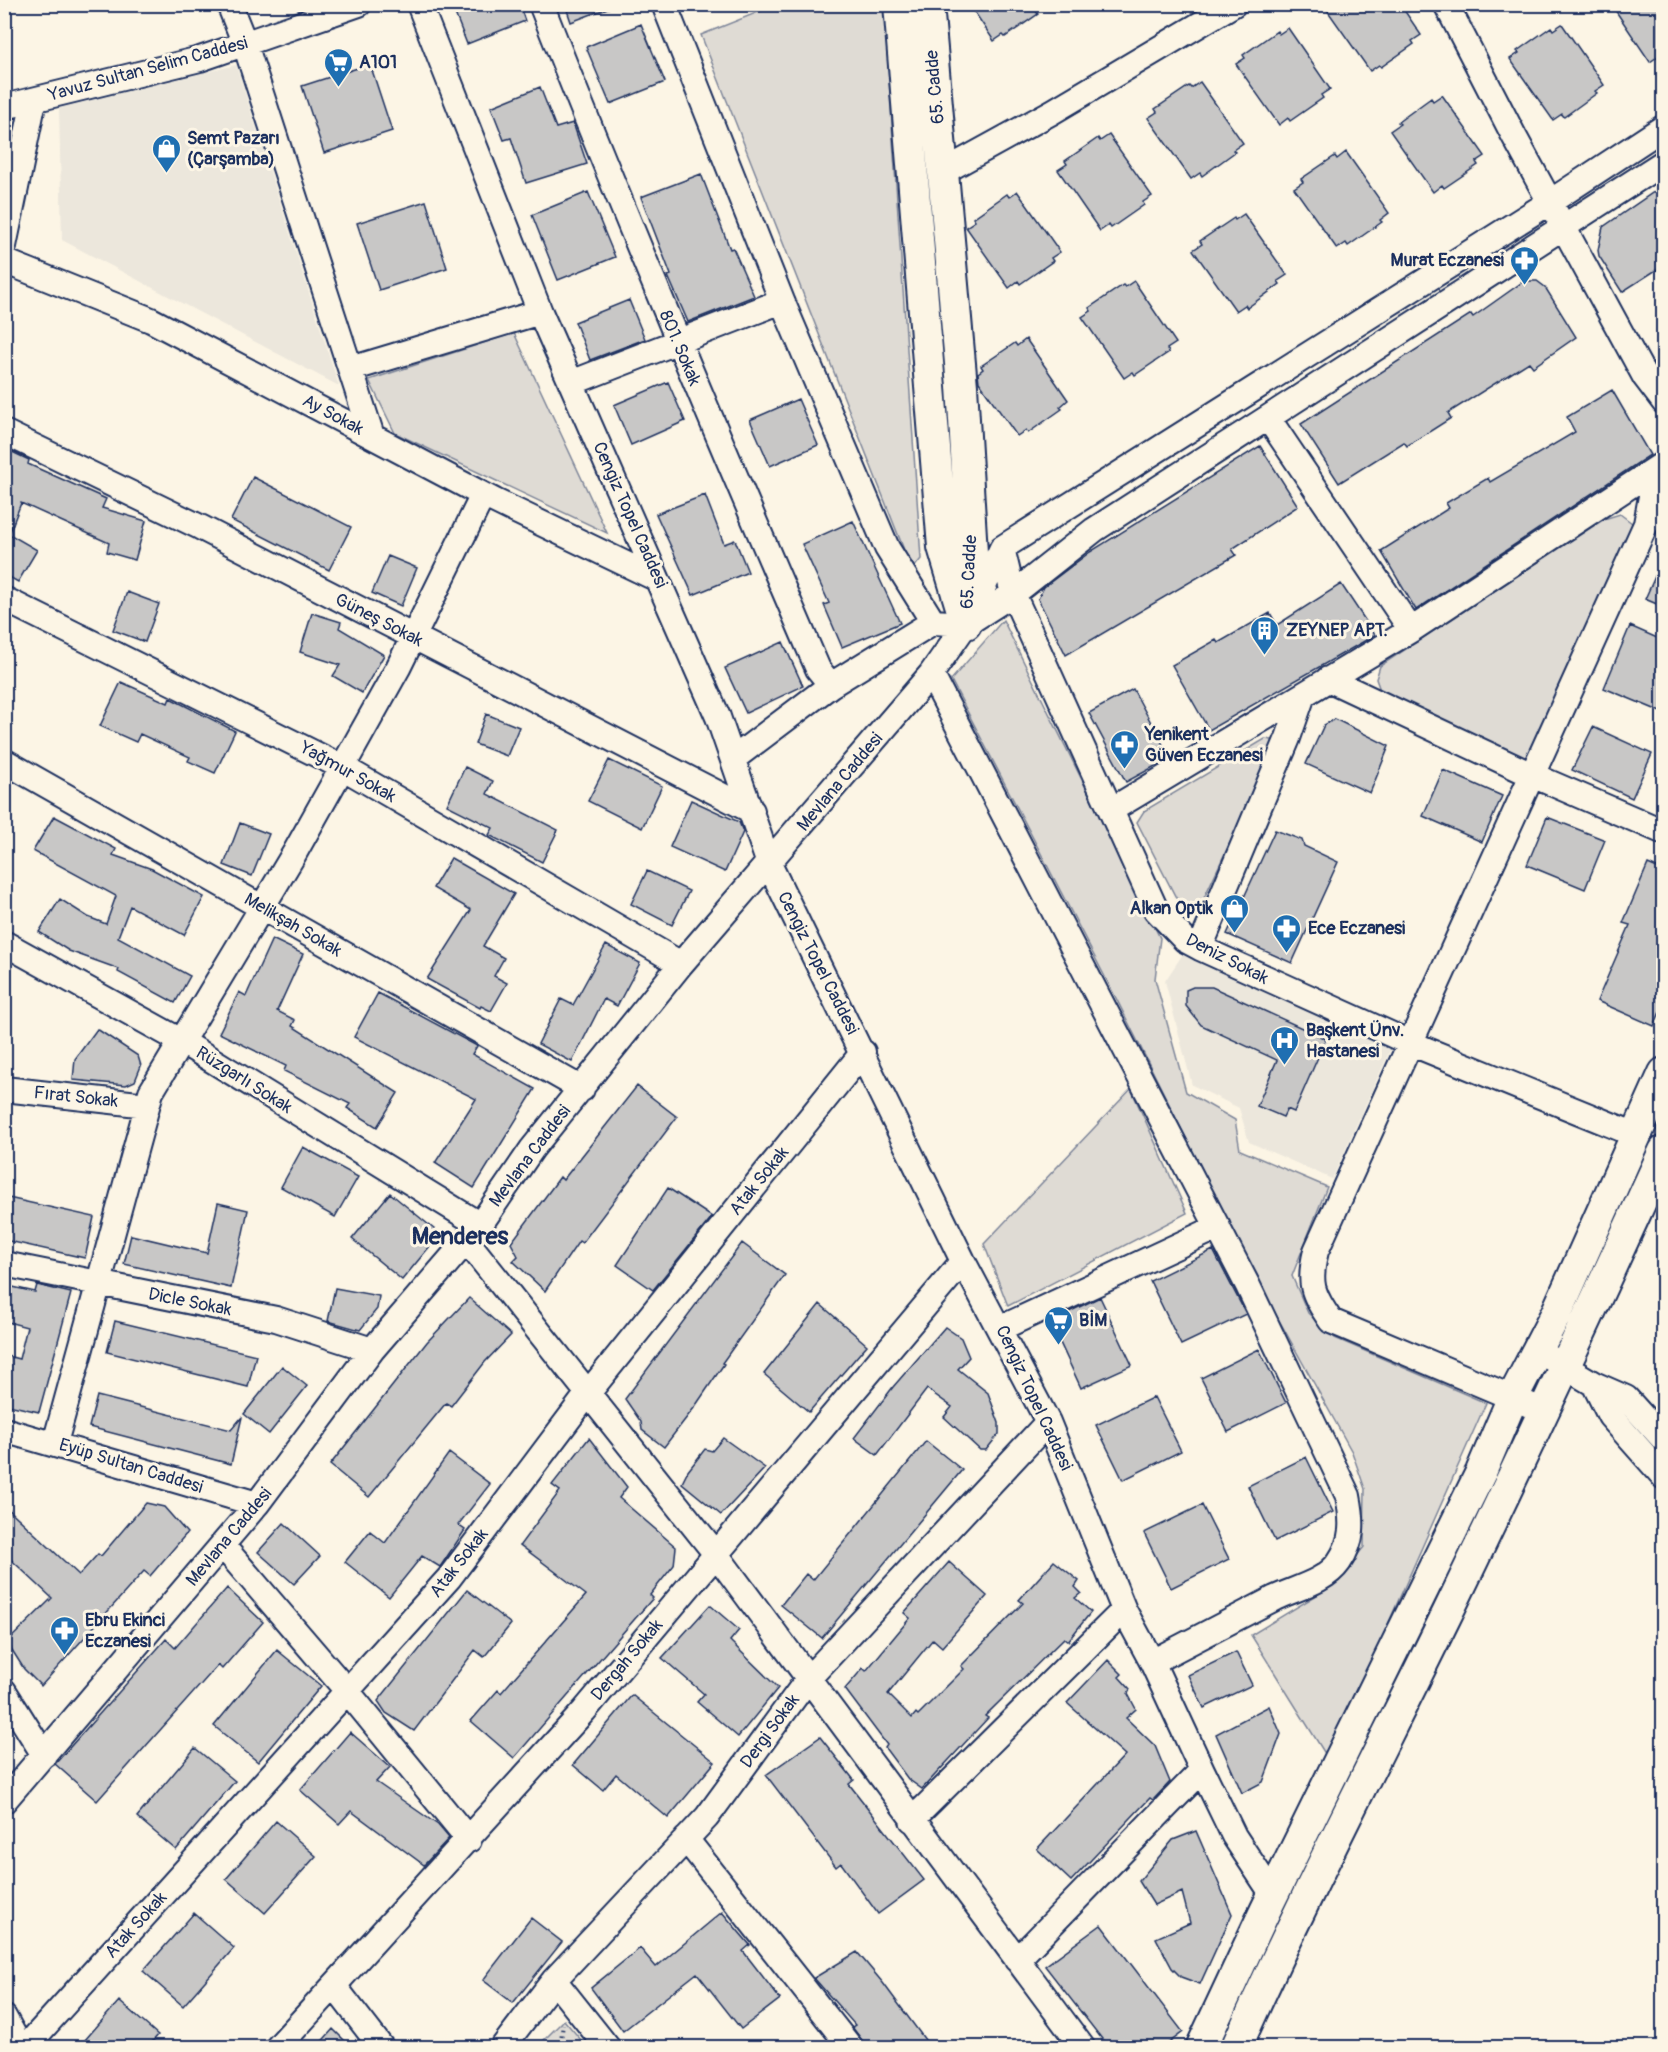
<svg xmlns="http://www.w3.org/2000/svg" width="1668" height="2052" font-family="Pangolin,sans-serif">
<rect width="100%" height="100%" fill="#fcf5e5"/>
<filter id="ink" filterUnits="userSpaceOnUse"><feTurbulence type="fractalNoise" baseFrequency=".0167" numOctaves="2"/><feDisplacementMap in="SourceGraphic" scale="12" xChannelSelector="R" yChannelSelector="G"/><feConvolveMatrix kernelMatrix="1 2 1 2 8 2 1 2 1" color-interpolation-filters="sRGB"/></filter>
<g filter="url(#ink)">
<!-- built -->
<path fill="#ece7dc" d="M236 65 339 386 62 240 59 108Z
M1183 954 1392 1046 1332 1179 1249 1142 1239 1108 1192 1085 1165 981Z"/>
<!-- green -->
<path fill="#dfdbd4" stroke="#7d8599" stroke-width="1.5" d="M776 5H884L921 559 912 570 701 35Z
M514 333 607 533 395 433 369 380Z
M1620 514 1632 523V533L1538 749 1525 760 1387 697 1380 690 1376 679 1380 666 1604 519Z
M1003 620 1160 938 1155 979 1186 1092 1235 1120 1240 1150 1327 1187 1292 1276 1308 1313 1335 1338 1486 1403 1333 1748 1324 1752 1251 1635 1332 1586 1364 1547 1365 1489 1352 1452 1259 1284 1117 1000 951 680Z
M1265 739 1272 740 1275 747 1194 919 1186 917 1137 822 1144 811Z
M1131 1089 1187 1213 1008 1306 984 1244Z
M564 2020 587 2047H537Z"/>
<!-- building -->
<path fill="#c8c7c6" stroke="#1b2f5e" stroke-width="1.5" d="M470 4H519L525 21 467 44 454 11Z
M565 4H613V6L571 22Z
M969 4H1031L1038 14 1005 37 1003 35 994 41Z
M1335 4H1400L1421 35 1412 41 1414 44 1381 67 1379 65 1370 71 1327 10Z
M1611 4H1664V52L1650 62Z
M641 24 665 82 610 104 586 47Z
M1562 24 1604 85 1595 91 1597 93 1564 117 1562 114 1553 120 1510 59 1519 53 1517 51 1551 27 1553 30Z
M1288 28 1330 89 1321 95 1323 98 1290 121 1288 118 1279 125 1236 64 1245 58 1243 55 1277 31 1279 34Z
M370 64 392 131 324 153 302 86Z
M1200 82 1243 143 1233 150 1235 152 1202 176 1200 173 1191 179 1148 118 1157 112 1155 109 1189 86 1191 88Z
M540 87 556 128 573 123 587 164 526 183 511 138 504 140 491 107Z
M1442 95 1485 156 1476 162 1478 165 1444 188 1442 185 1433 192 1390 131 1400 124 1398 122 1431 98 1433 101Z
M1109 135 1152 196 1143 202 1144 205 1111 228 1109 225 1100 231 1058 170 1067 164 1065 161 1098 138 1100 141Z
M1346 152 1389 213 1380 220 1382 222 1348 246 1346 243 1337 249 1294 188 1303 182 1301 179 1335 156 1337 159Z
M701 174 730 249 733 248 754 296 688 322 668 276 671 275 641 197Z
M1664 185V265L1622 292 1599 256 1598 250 1603 227Z
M1017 191 1060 252 1051 258 1053 261 1020 284 1018 281 1009 288 966 227 975 221 973 218 1007 194 1009 197Z
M588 192 615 257 558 280 532 215Z
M426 201 447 268 379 290 357 223Z
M1244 214 1287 275 1278 281 1280 284 1247 308 1245 305 1236 311 1193 250 1202 244 1200 241 1234 218 1235 220Z
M1134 281 1176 343 1167 349 1169 352 1135 375 1133 372 1124 378 1082 317 1091 311 1089 308 1123 285 1125 287Z
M1524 281H1537L1545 287 1576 337 1533 367 1529 362 1448 413 1451 418 1407 446 1404 442 1339 483 1301 424 1471 314 1473 317Z
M629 300 645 339 590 360 575 322Z
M1026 339 1068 400 1060 407 1062 409 1028 433 1026 430 1017 436 979 382 978 373 983 369 981 366 1015 343 1017 346Z
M668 382 685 421 631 445 614 405Z
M1612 390 1650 455 1416 610 1381 551 1449 508 1446 503 1488 478 1490 482 1575 432 1567 417Z
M798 399 818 445 770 466 750 420Z
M1260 446 1298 506 1232 549 1236 555 1066 655 1038 599 1044 587 1090 552Z
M4 448 29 460 28 464 106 499 102 508 146 521 135 560 107 552 109 543 21 503 9 534 37 550 18 582 4 574Z
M253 477 351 527 329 570 231 520Z
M705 495 724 544 735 540 748 572 693 595 656 514Z
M853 521 900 623 842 647 824 605 829 603 802 544Z
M388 556 417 568 401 606 372 593Z
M1664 556V607L1645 599Z
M1341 584 1375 635 1209 730 1172 665 1216 640 1218 643 1270 613 1277 625Z
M127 592 159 604 145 642 113 630Z
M312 613 341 622 339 628 384 655 362 693 333 676 340 665 300 652Z
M1630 626 1664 641V713L1604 688Z
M783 642 803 686 746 713 725 668Z
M121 682 168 703 170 698 235 731 215 773 188 761 190 757 140 734 136 742 100 726Z
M1133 689 1170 758 1126 782 1089 713Z
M486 714 519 727 507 756 475 744Z
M1335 719 1389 746 1370 793 1306 764 1324 725Z
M1593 727 1652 754 1632 798 1572 770Z
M609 760 662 786 642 828 588 801Z
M465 767 493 781 487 794 558 830 542 862 489 835 493 828 447 805Z
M1443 770 1502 796 1482 842 1423 816Z
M691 800 739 822 743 832 725 872 670 847Z
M54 816 116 849 113 855 152 869 204 897 184 935 130 906 118 937 190 976 175 1003 118 972 119 969 69 951 39 932 60 899 88 917 106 924 116 896 33 851Z
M1547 817 1605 840 1585 889 1527 865Z
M240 823 269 834 252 876 224 865Z
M1275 830 1302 840 1304 846 1338 862 1292 963 1227 934Z
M451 858 514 894 483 946 504 958 494 976 507 983 491 1011 481 1006 480 1008 427 979 471 910 433 888Z
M1648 864 1664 871V1003L1654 1026 1597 1001 1630 925 1623 923Z
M647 871 689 891 672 925 631 904Z
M272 939 303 954 277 1011 295 1020 292 1026 398 1093 377 1127 347 1108 350 1104 284 1071 286 1066 219 1033 239 992 246 996Z
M606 945 640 963 617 1006 604 999 572 1062 538 1044 561 999 573 1005Z
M1193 987H1212L1326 1039 1294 1112 1287 1109 1283 1117 1257 1106 1277 1060 1201 1025 1186 1006V990Z
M378 993 477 1046 472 1054 535 1089 474 1188 435 1163 476 1099 354 1037Z
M97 1029 138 1056 141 1066 135 1081 126 1085 73 1080 75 1059Z
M637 1086 677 1117 582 1243 579 1241 545 1291 513 1261 518 1256 511 1243 560 1177 563 1180Z
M303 1147 358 1177 335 1217 281 1187Z
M668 1188 712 1217 653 1290 617 1265Z
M390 1193 440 1234 402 1280 352 1239Z
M4 1197 94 1217 85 1258 4 1240Z
M218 1203 248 1210 231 1288 124 1264 131 1235 207 1253Z
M742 1243 785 1275 722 1363 724 1364 694 1408 664 1447 642 1430 641 1422 625 1399Z
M1213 1250 1246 1314 1181 1345 1150 1281Z
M4 1285 35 1292 37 1285 71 1293 39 1412 4 1404V1355L19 1359 27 1327 4 1321Z
M335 1288 379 1296 377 1309 360 1330 328 1321Z
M1100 1297 1132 1365 1081 1388 1050 1321Z
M469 1298 511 1335 485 1362 451 1406 446 1403 369 1497 330 1465 427 1342Z
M820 1304 867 1345 809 1412 764 1374Z
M115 1321 256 1355 248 1387 107 1352Z
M945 1327 961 1338 969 1357 958 1369 988 1393 999 1423V1434L986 1450H980L944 1417 952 1407 927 1389 877 1455 854 1438 893 1387Z
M1259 1349 1286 1403 1228 1432 1201 1378Z
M282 1366 307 1386 269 1434 244 1414Z
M97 1396 231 1430 242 1417 231 1464 89 1427Z
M1154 1397 1181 1451 1123 1480 1096 1425Z
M589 1438 627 1487 619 1498 676 1547 674 1565 650 1595 653 1598 514 1758 471 1721 498 1690 501 1693 586 1595 520 1545 560 1491 552 1485Z
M723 1438 765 1468 721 1515 682 1483 688 1471 705 1449 712 1451Z
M926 1441 962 1470 822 1638 781 1605 806 1574 813 1580Z
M449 1453 490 1484 458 1525 465 1530 440 1567 422 1556 389 1597 345 1562 370 1531 385 1543Z
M1306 1457 1333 1512 1275 1541 1248 1486Z
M146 1503 164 1507 187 1533 150 1576 144 1571 41 1686 24 1669 7 1642 52 1598 4 1553V1505L79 1575 98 1554 101 1556Z
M1202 1505 1229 1559 1171 1588 1144 1533Z
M284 1523 320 1556 294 1584 258 1552Z
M1054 1561 1079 1581 1075 1587 1081 1593 1075 1598 1091 1612 1068 1641 1064 1638 985 1716 988 1718 922 1789 908 1779 885 1748 887 1745 845 1689 863 1668 866 1671 910 1618 904 1613 949 1562 987 1596 942 1647 933 1639 888 1694 912 1718 916 1713 918 1715 964 1669 961 1666 1023 1603 1019 1600Z
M227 1588 263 1622 222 1669 218 1665 97 1801 55 1764 166 1639 175 1648Z
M467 1590 511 1624 484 1657 475 1650 414 1731 386 1713 378 1701Z
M710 1605 739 1630 730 1641 778 1688 738 1737 697 1702 704 1694 662 1658Z
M277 1650 321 1686 258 1762 214 1726Z
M1236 1652 1252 1685 1204 1708 1188 1675Z
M1108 1660 1122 1674 1119 1677 1130 1689 1128 1694 1136 1709 1126 1718 1155 1746 1170 1782 1153 1800 1150 1798 1071 1881 1037 1849 1125 1755 1067 1703Z
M632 1695 715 1762 668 1818 616 1774 603 1790 573 1765Z
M1269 1706 1281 1734 1263 1782 1242 1793 1216 1734Z
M350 1732 390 1767 376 1782 438 1825 449 1838 424 1865 351 1811 339 1824 300 1790Z
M820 1737 854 1780 849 1784 924 1880 878 1914 841 1863 836 1867 766 1775Z
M195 1748 235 1781 176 1850 137 1817Z
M276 1821 316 1856 265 1913 226 1879Z
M1196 1831 1232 1914 1200 1984 1181 1977 1172 1968 1156 1938 1190 1923 1182 1892 1154 1905 1139 1881 1173 1840Z
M722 1912 750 1945 743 1951 780 1999 741 2029 697 1973 623 2031 591 1988 640 1948 656 1967Z
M194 1913 234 1948 183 2006 143 1971Z
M531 1918 562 1942 513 2003 483 1980Z
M1101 1925 1183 2032 1162 2048H1109L1045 1966Z
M857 1952 883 1983 931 2048H868L852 2027 855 2025 814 1978Z
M119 2001 158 2035 147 2048H78Z
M333 2029 352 2048H316Z"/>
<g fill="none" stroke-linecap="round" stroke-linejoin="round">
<defs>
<path id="minor" d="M229 4 245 44 372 436
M419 4 540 312 718 717 769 864 963 1261 1048 1422 1124 1610 1152 1662 1202 1770 1234 1836 1273 1895
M541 4C629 228 723 449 818 669L831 685
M664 4 782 301 887 548 933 622 966 624 1013 594 1094 530 1664 162
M1446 4 1514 136 1645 377 1664 402
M4 107 200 59 359 4
M943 172 1052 112 1234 4
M4 246 34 100
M4 261 151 320 495 501 657 579
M351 369 540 312
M571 383 782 301
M1268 418 1411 630
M4 432 200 527 752 811
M1002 548 1013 594 1156 910 1185 940 1200 948 1410 1043 1636 1135
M4 599 342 767 681 964
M931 674 1248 1286 1348 1496C1353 1521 1354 1540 1339 1562 1325 1582 1296 1588 1275 1598 1234 1619 1193 1641 1152 1662
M1328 679 1532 775 1664 832
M733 759 831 685 933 622
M4 761 582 1089
M1111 810 1411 630 1663 464
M4 943 181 1041 480 1225
M1200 948 1288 738 1303 695
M4 1089 147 1105
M466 1240 716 1554 1083 2048
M4 1264 276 1319 372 1350
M1001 1328 1218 1227
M1537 1350 1594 1384 1626 1398 1664 1440
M1594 1384 1610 1416 1664 1477
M1544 1411 1331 1321C1312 1294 1308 1283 1316 1251L1646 524 1656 469
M4 1430 257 1504
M55 1443 151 1092 294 854 398 668 483 495
M222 1545 348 1692 469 1840
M4 1691 44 1755
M4 1801 257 1504 372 1350 480 1225 532 1149 681 964 931 674 966 624 1002 548 1550 202 1664 127
M912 1820 1124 1610
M686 1839 851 2048
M1017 1960 1202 1770
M554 1980 608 2048
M335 1987 382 2048
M4 2017 21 2048
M25 2048 449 1578 589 1392 863 1052
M277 2048 584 1711 963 1261
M502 2048 554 1980 707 1817 808 1679 1048 1422"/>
<path id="major" d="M899 4 943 547 966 624
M928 4 962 386 972 553 968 606
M1201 2048 1265 1911 1481 1472 1513 1397 1556 1314 1664 1073
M1236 2048C1302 1900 1377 1757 1448 1612 1522 1459 1594 1305 1664 1151"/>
</defs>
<!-- minor casing -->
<use href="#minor" stroke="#1b2f5e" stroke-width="28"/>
<!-- major casing -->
<use href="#major" stroke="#1b2f5e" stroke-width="34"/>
<!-- path -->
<path stroke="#1b2f5e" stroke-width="4" stroke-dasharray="1.5 4.5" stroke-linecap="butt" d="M560 2048 563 2024"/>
<!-- minor -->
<use href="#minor" stroke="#fcf5e5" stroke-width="24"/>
<!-- major -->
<use href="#major" stroke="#fcf5e5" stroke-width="30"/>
</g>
</g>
<!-- icons -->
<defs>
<symbol id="supermarket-pin" viewBox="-11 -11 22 30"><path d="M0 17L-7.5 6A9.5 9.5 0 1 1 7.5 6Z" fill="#1f6fb2" stroke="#fcf5e5"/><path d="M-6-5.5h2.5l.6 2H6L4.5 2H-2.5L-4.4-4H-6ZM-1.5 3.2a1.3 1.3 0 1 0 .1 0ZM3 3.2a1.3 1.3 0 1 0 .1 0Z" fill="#fff"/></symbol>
<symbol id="shop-pin" viewBox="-11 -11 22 30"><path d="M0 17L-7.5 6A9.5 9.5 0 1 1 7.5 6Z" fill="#1f6fb2" stroke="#fcf5e5"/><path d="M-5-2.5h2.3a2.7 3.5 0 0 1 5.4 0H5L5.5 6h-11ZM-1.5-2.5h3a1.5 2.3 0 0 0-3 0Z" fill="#fff"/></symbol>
<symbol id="pharmacy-pin" viewBox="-11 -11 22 30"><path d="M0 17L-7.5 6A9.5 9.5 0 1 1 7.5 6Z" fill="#1f6fb2" stroke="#fcf5e5"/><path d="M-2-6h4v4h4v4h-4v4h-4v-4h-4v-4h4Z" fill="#fff"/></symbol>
<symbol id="building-pin" viewBox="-11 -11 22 30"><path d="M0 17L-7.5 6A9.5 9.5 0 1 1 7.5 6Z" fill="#1f6fb2" stroke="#fcf5e5"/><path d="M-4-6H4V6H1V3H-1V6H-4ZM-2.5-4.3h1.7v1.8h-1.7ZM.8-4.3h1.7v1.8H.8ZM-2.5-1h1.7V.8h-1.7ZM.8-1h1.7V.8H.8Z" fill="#fff"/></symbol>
<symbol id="hospital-pin" viewBox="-11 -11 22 30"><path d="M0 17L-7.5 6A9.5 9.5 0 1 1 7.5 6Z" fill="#1f6fb2" stroke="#fcf5e5"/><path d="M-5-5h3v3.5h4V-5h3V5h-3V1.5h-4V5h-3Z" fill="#fff"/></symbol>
</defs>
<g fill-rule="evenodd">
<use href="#supermarket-pin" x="322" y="46" width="33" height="45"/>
<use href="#shop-pin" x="150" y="132" width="33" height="45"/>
<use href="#pharmacy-pin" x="1508" y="244" width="33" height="45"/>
<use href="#building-pin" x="1248" y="614" width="33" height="45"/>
<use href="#pharmacy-pin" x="1108" y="728" width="33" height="45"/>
<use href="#shop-pin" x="1218" y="892" width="33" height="45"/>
<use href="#pharmacy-pin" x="1270" y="912" width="33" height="45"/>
<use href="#hospital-pin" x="1268" y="1024" width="33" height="45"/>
<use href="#supermarket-pin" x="1042" y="1304" width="33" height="45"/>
<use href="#pharmacy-pin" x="48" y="1614" width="33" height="45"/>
</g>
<g text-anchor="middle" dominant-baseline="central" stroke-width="6" stroke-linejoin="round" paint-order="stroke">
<!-- poi labels -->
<g font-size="18" font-weight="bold" fill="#1b2f5e" stroke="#fcf5e5" text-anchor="start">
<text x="359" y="62">A101</text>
<text x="187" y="138">Semt Pazarı<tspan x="187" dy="21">(Çarşamba)</tspan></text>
<text x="1504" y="260" text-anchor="end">Murat Eczanesi</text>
<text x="1286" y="630">ZEYNEP APT.</text>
<text x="1145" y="734">Yenikent<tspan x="1145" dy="21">Güven Eczanesi</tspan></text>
<text x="1213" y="908" text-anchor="end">Alkan Optik</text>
<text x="1308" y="928">Ece Eczanesi</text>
<text x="1306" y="1030">Başkent Ünv.<tspan x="1306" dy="21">Hastanesi</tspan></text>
<text x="1079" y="1320">BİM</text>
<text x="85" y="1620">Ebru Ekinci<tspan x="85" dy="21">Eczanesi</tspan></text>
</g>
<!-- street labels -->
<g font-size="18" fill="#1b2f5e" stroke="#fcf5e5">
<text transform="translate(148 69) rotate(-15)">Yavuz Sultan Selim Caddesi</text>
<text transform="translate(935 87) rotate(-95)">65. Cadde</text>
<text transform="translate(680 348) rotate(67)">801. Sokak</text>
<text transform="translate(333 415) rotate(28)">Ay Sokak</text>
<text transform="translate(630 515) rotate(66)">Cengiz Topel Caddesi</text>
<text transform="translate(969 572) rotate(-87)">65. Cadde</text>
<text transform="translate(379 620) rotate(27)">Güneş Sokak</text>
<text transform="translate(348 772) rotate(29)">Yağmur Sokak</text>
<text transform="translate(840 782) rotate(-50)">Mevlana Caddesi</text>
<text transform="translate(293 925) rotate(30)">Melikşah Sokak</text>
<text transform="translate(1227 959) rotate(27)">Deniz Sokak</text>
<text transform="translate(818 963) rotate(63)">Cengiz Topel Caddesi</text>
<text transform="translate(244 1080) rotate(32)">Rüzgarlı Sokak</text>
<text transform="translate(76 1097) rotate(6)">Fırat Sokak</text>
<text transform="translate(530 1156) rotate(-53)">Mevlana Caddesi</text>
<text transform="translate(759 1181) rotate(-51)">Atak Sokak</text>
<text transform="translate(190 1302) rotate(11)">Dicle Sokak</text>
<text transform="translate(1034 1398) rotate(65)">Cengiz Topel Caddesi</text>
<text transform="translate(131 1466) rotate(17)">Eyüp Sultan Caddesi</text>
<text transform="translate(229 1537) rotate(-50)">Mevlana Caddesi</text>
<text transform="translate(459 1563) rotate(-52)">Atak Sokak</text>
<text transform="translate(627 1660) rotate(-50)">Dergah Sokak</text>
<text transform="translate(770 1731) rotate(-54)">Dergi Sokak</text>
<text transform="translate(136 1925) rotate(-48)">Atak Sokak</text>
</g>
<!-- district labels -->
<g font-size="24" font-weight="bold" fill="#1b2f5e" stroke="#fcf5e5">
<text x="460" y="1236">Menderes</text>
</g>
</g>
<!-- margin -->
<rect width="1668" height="2052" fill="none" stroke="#fcf5e5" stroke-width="24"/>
<rect x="12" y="12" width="1644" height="2028" fill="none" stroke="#1b2f5e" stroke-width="2" filter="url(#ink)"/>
</svg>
